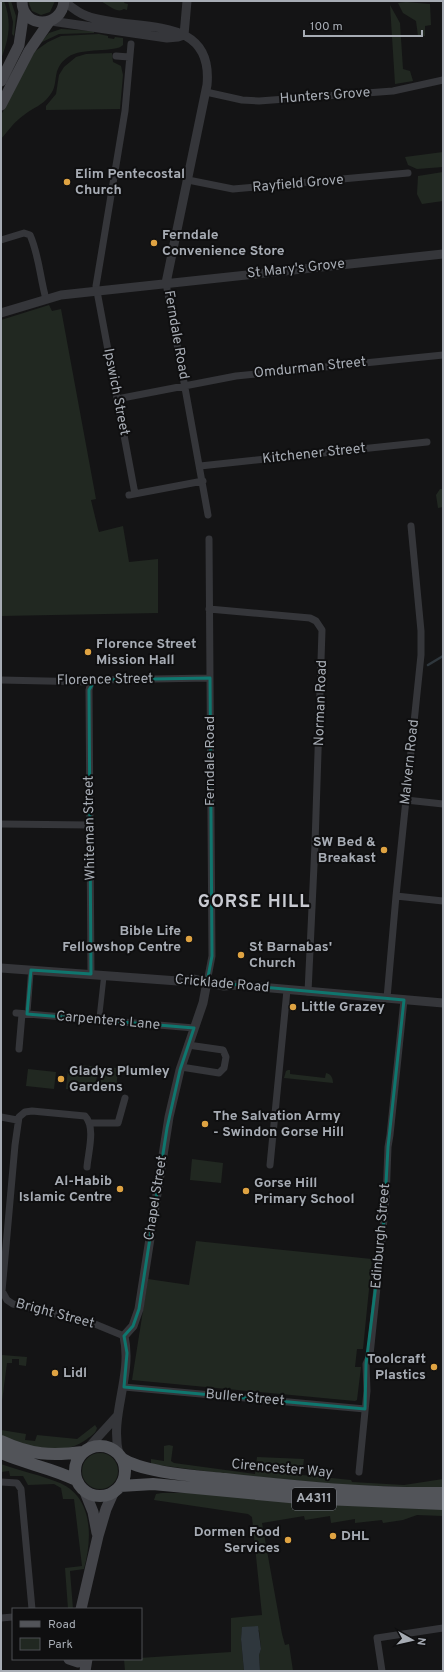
<svg xmlns="http://www.w3.org/2000/svg" width="444" height="1672" font-family="Overpass,sans-serif">
<rect width="100%" height="100%" fill="#141415"/>
<!-- green -->
<path fill="#212821" d="M1 1H4C12 22 9 39 1 59Z
M8 1H11L16 16 14 36 12 34 13 22Z
M28 1H55L50 12 41 15 32 11Z
M100 1H125L124 3 128 4 127 10 124 9C116 14 108 4 100 1Z
M406 2 430 4 431 25 425 26V36H418L416 21 403 13 398 3Z
M390 5 400 23 403 69 410 71 413 81 395 84Z
M61 29 94 31V33L59 34 40 43 49 33Z
M99 34 108 36V38L114 39 115 37 123 38V45C116 53 82 47 68 57 50 70 60 83 50 95 42 106 34 107 24 115 15 121 8 131 1 139V115L34 52 48 42 61 36Z
M86 54 112 53 113 62 121 66 123 75 120 109 46 110V106L56 94 59 75 64 67 76 57Z
M443 152V167L417 169 408 165 405 157Z
M443 172V201L422 204 417 194 418 176Z
M49 305 52 311 61 309 96 499 91 500 98 529 99 532 123 526 129 562 158 559V613L1 616V320Z
M440 489H443V507L438 508 436 495Z
M79 1065 99 1067 94 1091 66 1089 68 1069 78 1072Z
M102 1067 118 1068 116 1093 97 1091Z
M28 1069 56 1072 54 1089 26 1086Z
M288 1070H290V1074L325 1078 326 1073C331 1074 333 1078 333 1083L284 1078 286 1071Z
M192 1159 223 1163 221 1183 190 1180Z
M196 1241 372 1259 363 1349H357L355 1367H361L357 1400 355 1401 132 1380 148 1279 189 1285Z
M2 1355 27 1357 26 1366 19 1365V1359H12V1363H7L1 1409Z
M95 1425 97 1428C96 1433 91 1436 87 1439 61 1459 28 1445 1 1437V1430L26 1434 25 1440 35 1441 37 1435 77 1439Z
M169 1445 173 1446 171 1461 174 1463 255 1474 257 1457 304 1459 302 1475 351 1480 352 1482 404 1485 443 1479V1488L343 1485 227 1474 151 1464V1459L164 1461V1446Z
M82 1471a18 18 0 1 1 36 0a18 18 0 1 1-36 0Z
M1 1464C20 1471 41 1475 60 1483 94 1498 92 1540 84 1569L70 1571 73 1609H68L65 1568 82 1566 74 1499H63L61 1488 54 1484 28 1485 23 1476H10L9 1471 1 1472Z
M162 1493H191L443 1507V1516L417 1515 403 1520 383 1523 382 1520 355 1523V1519L331 1523 330 1516 305 1520 304 1516 262 1523 282 1634 285 1645 289 1644 293 1671H260L259 1655 261 1649 259 1630H242L241 1639 244 1671H125L124 1659 231 1652V1618L262 1615 252 1517 248 1514 154 1500 156 1494Z"/>
<!-- water -->
<path fill="#2f373d" d="M258 1626 261 1649 259 1655 260 1671H244L241 1639 242 1627Z"/>
<g fill="none" stroke-linecap="round" stroke-linejoin="round">
<!-- stream -->
<path stroke="#2f373d" stroke-width="2.5" d="M428 665 443 656"/>
<!-- pedestrian -->
<path stroke="#35363a" stroke-width="5.5" d="M28 1009 31 970
M99 1020 104 975"/>
<!-- minor -->
<path stroke="#35363a" stroke-width="7" d="M131 44 125 111 96 286 135 494
M116 56 129 57
M206 92 242 100 259 101 393 91 443 80
M188 180 233 189 408 173
M1 240 24 233 30 235C39 255 40 278 46 299
M166 283 208 515
M117 399 236 376 443 355
M200 466 427 442
M129 495 203 481
M209 609 310 618 316 621 322 630 315 844 308 992
M1 680 91 682 95 680 210 678
M406 800 443 804
M1 824 90 825
M396 896 443 901
M91 974 89 690 91 682
M207 982 212 956 209 539
M387 998 396 896 421 655V631L411 526
M16 1013 194 1028
M19 1049 22 1014
M181 1067 219 1073 224 1068 226 1057 223 1050 188 1045
M1 1117 17 1120
M90 1123H118L125 1098
M270 1165 287 990
M87 1167C88 1153 96 1127 85 1116L32 1111 25 1112 19 1117 15 1145 2 1291 7 1300 13 1304 90 1322 124 1336
M124 1387 365 1409
M359 1472 367 1391 366 1364 370 1355 386 1200 388 1147 390 1135 404 1000
M1 1482 17 1483 21 1489 32 1609
M1 1618 13 1617
M382 1671 377 1638 443 1628"/>
<!-- tertiary -->
<path stroke="#35363a" stroke-width="9" d="M64 1C71 7 78 13 87 16 132 33 214 11 207 85L166 283
M51 21 167 38 178 37 184 35
M184 35 187 1
M1 313 61 295 443 254
M1 968 178 981 193 979 224 986 236 985 443 1003
M88 1448 118 1415
M119 1455C109 1415 133 1377 124 1336L133 1326 139 1309 169 1117 180 1070 203 1003 207 982"/>
<!-- secondary -->
<path stroke="#44454a" stroke-width="11" d="M22 1C22 29 62 29 64 1
M1 81 19 45 24 11
M1 105 29 51 49 22
M85 1492 93 1512 97 1533
M81 1609 98 1536 106 1509 114 1491
M69 1659 78 1662 86 1659
M85 1671 87 1659"/>
<!-- primary -->
<path stroke="#525459" stroke-width="12" d="M1 1441C31 1455 51 1456 83 1452
M75 1471a25 25 0 1 1 50 0a25 25 0 1 1-50 0Z
M1 1453C26 1464 52 1468 76 1480
M121 1458C143 1473 198 1476 225 1479 297 1487 370 1494 443 1493
M120 1486 153 1484 300 1498 443 1504"/>
</g>
<!-- marked area -->
<path fill="none" stroke="#0f766e" stroke-width="3" stroke-linejoin="round" d="M210 678 212 956 207 982 404 1000 388 1147 384 1220 366 1364 365 1409 124 1387 127 1353 124 1336 133 1326 139 1309 167 1128 180 1070 194 1028 27 1014 31 970 91 974 89 690 95 680Z"/>
<!-- markers -->
<g fill="#dfa342" stroke="#0f0f10" stroke-width="1.5">
<circle cx="67" cy="182" r="4"/>
<circle cx="154" cy="243" r="4"/>
<circle cx="88" cy="652" r="4"/>
<circle cx="384" cy="850" r="4"/>
<circle cx="189" cy="939" r="4"/>
<circle cx="241" cy="955" r="4"/>
<circle cx="293" cy="1007" r="4"/>
<circle cx="61" cy="1079" r="4"/>
<circle cx="205" cy="1124" r="4"/>
<circle cx="120" cy="1189" r="4"/>
<circle cx="246" cy="1191" r="4"/>
<circle cx="434" cy="1367" r="4"/>
<circle cx="55" cy="1373" r="4"/>
<circle cx="333" cy="1536" r="4"/>
<circle cx="288" cy="1540" r="4"/>
</g>
<g text-anchor="middle" dominant-baseline="central" stroke-width="4" stroke-linejoin="round" paint-order="stroke">
<!-- shield labels -->
<rect fill="#0f0f10" stroke="#797d83" stroke-width="1" x="292" y="1488" width="44" height="22" rx="3"/>
<g font-size="13" font-weight="bold" fill="#a7acb4">
<text x="314" y="1499">A4311</text>
</g>
<!-- street labels -->
<g font-size="14" fill="#a7acb4" stroke="#0f0f10">
<text transform="translate(325 96) rotate(-4)">Hunters Grove</text>
<text transform="translate(298 184) rotate(-5)">Rayfield Grove</text>
<text transform="translate(296 269) rotate(-6)">St Mary's Grove</text>
<text transform="translate(176 335) rotate(80)">Ferndale Road</text>
<text transform="translate(310 368) rotate(-6)">Omdurman Street</text>
<text transform="translate(116 392) rotate(79)">Ipswich Street</text>
<text transform="translate(314 454) rotate(-6)">Kitchener Street</text>
<text transform="translate(105 680) rotate(-1)">Florence Street</text>
<text transform="translate(321 703) rotate(-88)">Norman Road</text>
<text transform="translate(210 761) rotate(-90)">Ferndale Road</text>
<text transform="translate(410 762) rotate(-84)">Malvern Road</text>
<text transform="translate(90 828) rotate(-91)">Whiteman Street</text>
<text transform="translate(222 984) rotate(5)">Cricklade Road</text>
<text transform="translate(108 1021) rotate(5)">Carpenters Lane</text>
<text transform="translate(156 1198) rotate(-81)">Chapel Street</text>
<text transform="translate(381 1236) rotate(-85)">Edinburgh Street</text>
<text transform="translate(55 1314) rotate(15)">Bright Street</text>
<text transform="translate(245 1398) rotate(5)">Buller Street</text>
<text transform="translate(282 1469) rotate(5)">Cirencester Way</text>
</g>
<!-- poi labels -->
<g font-size="14" font-weight="bold" fill="#a7acb4" stroke="#0f0f10" text-anchor="start">
<text x="75" y="174">Elim Pentecostal<tspan x="75" dy="16">Church</tspan></text>
<text x="162" y="235">Ferndale<tspan x="162" dy="16">Convenience Store</tspan></text>
<text x="96" y="644">Florence Street<tspan x="96" dy="16">Mission Hall</tspan></text>
<text x="376" y="842" text-anchor="end">SW Bed &amp;<tspan x="376" dy="16">Breakast</tspan></text>
<text x="181" y="931" text-anchor="end">Bible Life<tspan x="181" dy="16">Fellowshop Centre</tspan></text>
<text x="249" y="947">St Barnabas'<tspan x="249" dy="16">Church</tspan></text>
<text x="301" y="1007">Little Grazey</text>
<text x="69" y="1071">Gladys Plumley<tspan x="69" dy="16">Gardens</tspan></text>
<text x="213" y="1116">The Salvation Army<tspan x="213" dy="16">- Swindon Gorse Hill</tspan></text>
<text x="112" y="1181" text-anchor="end">Al-Habib<tspan x="112" dy="16">Islamic Centre</tspan></text>
<text x="254" y="1183">Gorse Hill<tspan x="254" dy="16">Primary School</tspan></text>
<text x="426" y="1359" text-anchor="end">Toolcraft<tspan x="426" dy="16">Plastics</tspan></text>
<text x="63" y="1373">Lidl</text>
<text x="280" y="1532" text-anchor="end">Dormen Food<tspan x="280" dy="16">Services</tspan></text>
<text x="341" y="1536">DHL</text>
</g>
<!-- district labels -->
<g font-size="18" font-weight="bold" letter-spacing="1" fill="#c8cad1" stroke="#0f0f10">
<text x="254" y="902">GORSE HILL</text>
</g>
</g>
<!-- border -->
<rect width="444" height="1672" fill="none" stroke="#a7acb4" stroke-width="4"/>
<!-- legend -->
<rect x="12" y="1608" width="130" height="52" fill="#0f0f10" stroke="#4c4e52"/>
<rect x="20" y="1621" width="20" height="6" fill="#525459" stroke="#4c4e52"/>
<text x="48" y="1628" font-size="12" fill="#a7acb4">Road</text>
<rect x="20" y="1638" width="20" height="12" fill="#212821" stroke="#4c4e52"/>
<text x="48" y="1648" font-size="12" fill="#a7acb4">Park</text>
<!-- north arrow -->
<g transform="translate(412 1640) rotate(98)" stroke="#0f0f10" stroke-width="3" paint-order="stroke">
<path d="M0-3L7 15L0 10L-7 15Z" fill="#a7acb4"/>
<text y="-6" font-size="11" font-weight="bold" text-anchor="middle" fill="#a7acb4">N</text>
</g>
<!-- scale -->
<path d="M304 30v6h118v-6" fill="none" stroke="#a7acb4" stroke-width="2"/>
<text x="310" y="30" font-size="12" fill="#a7acb4" stroke="#0f0f10" stroke-width="3" paint-order="stroke">100 m</text>
</svg>
